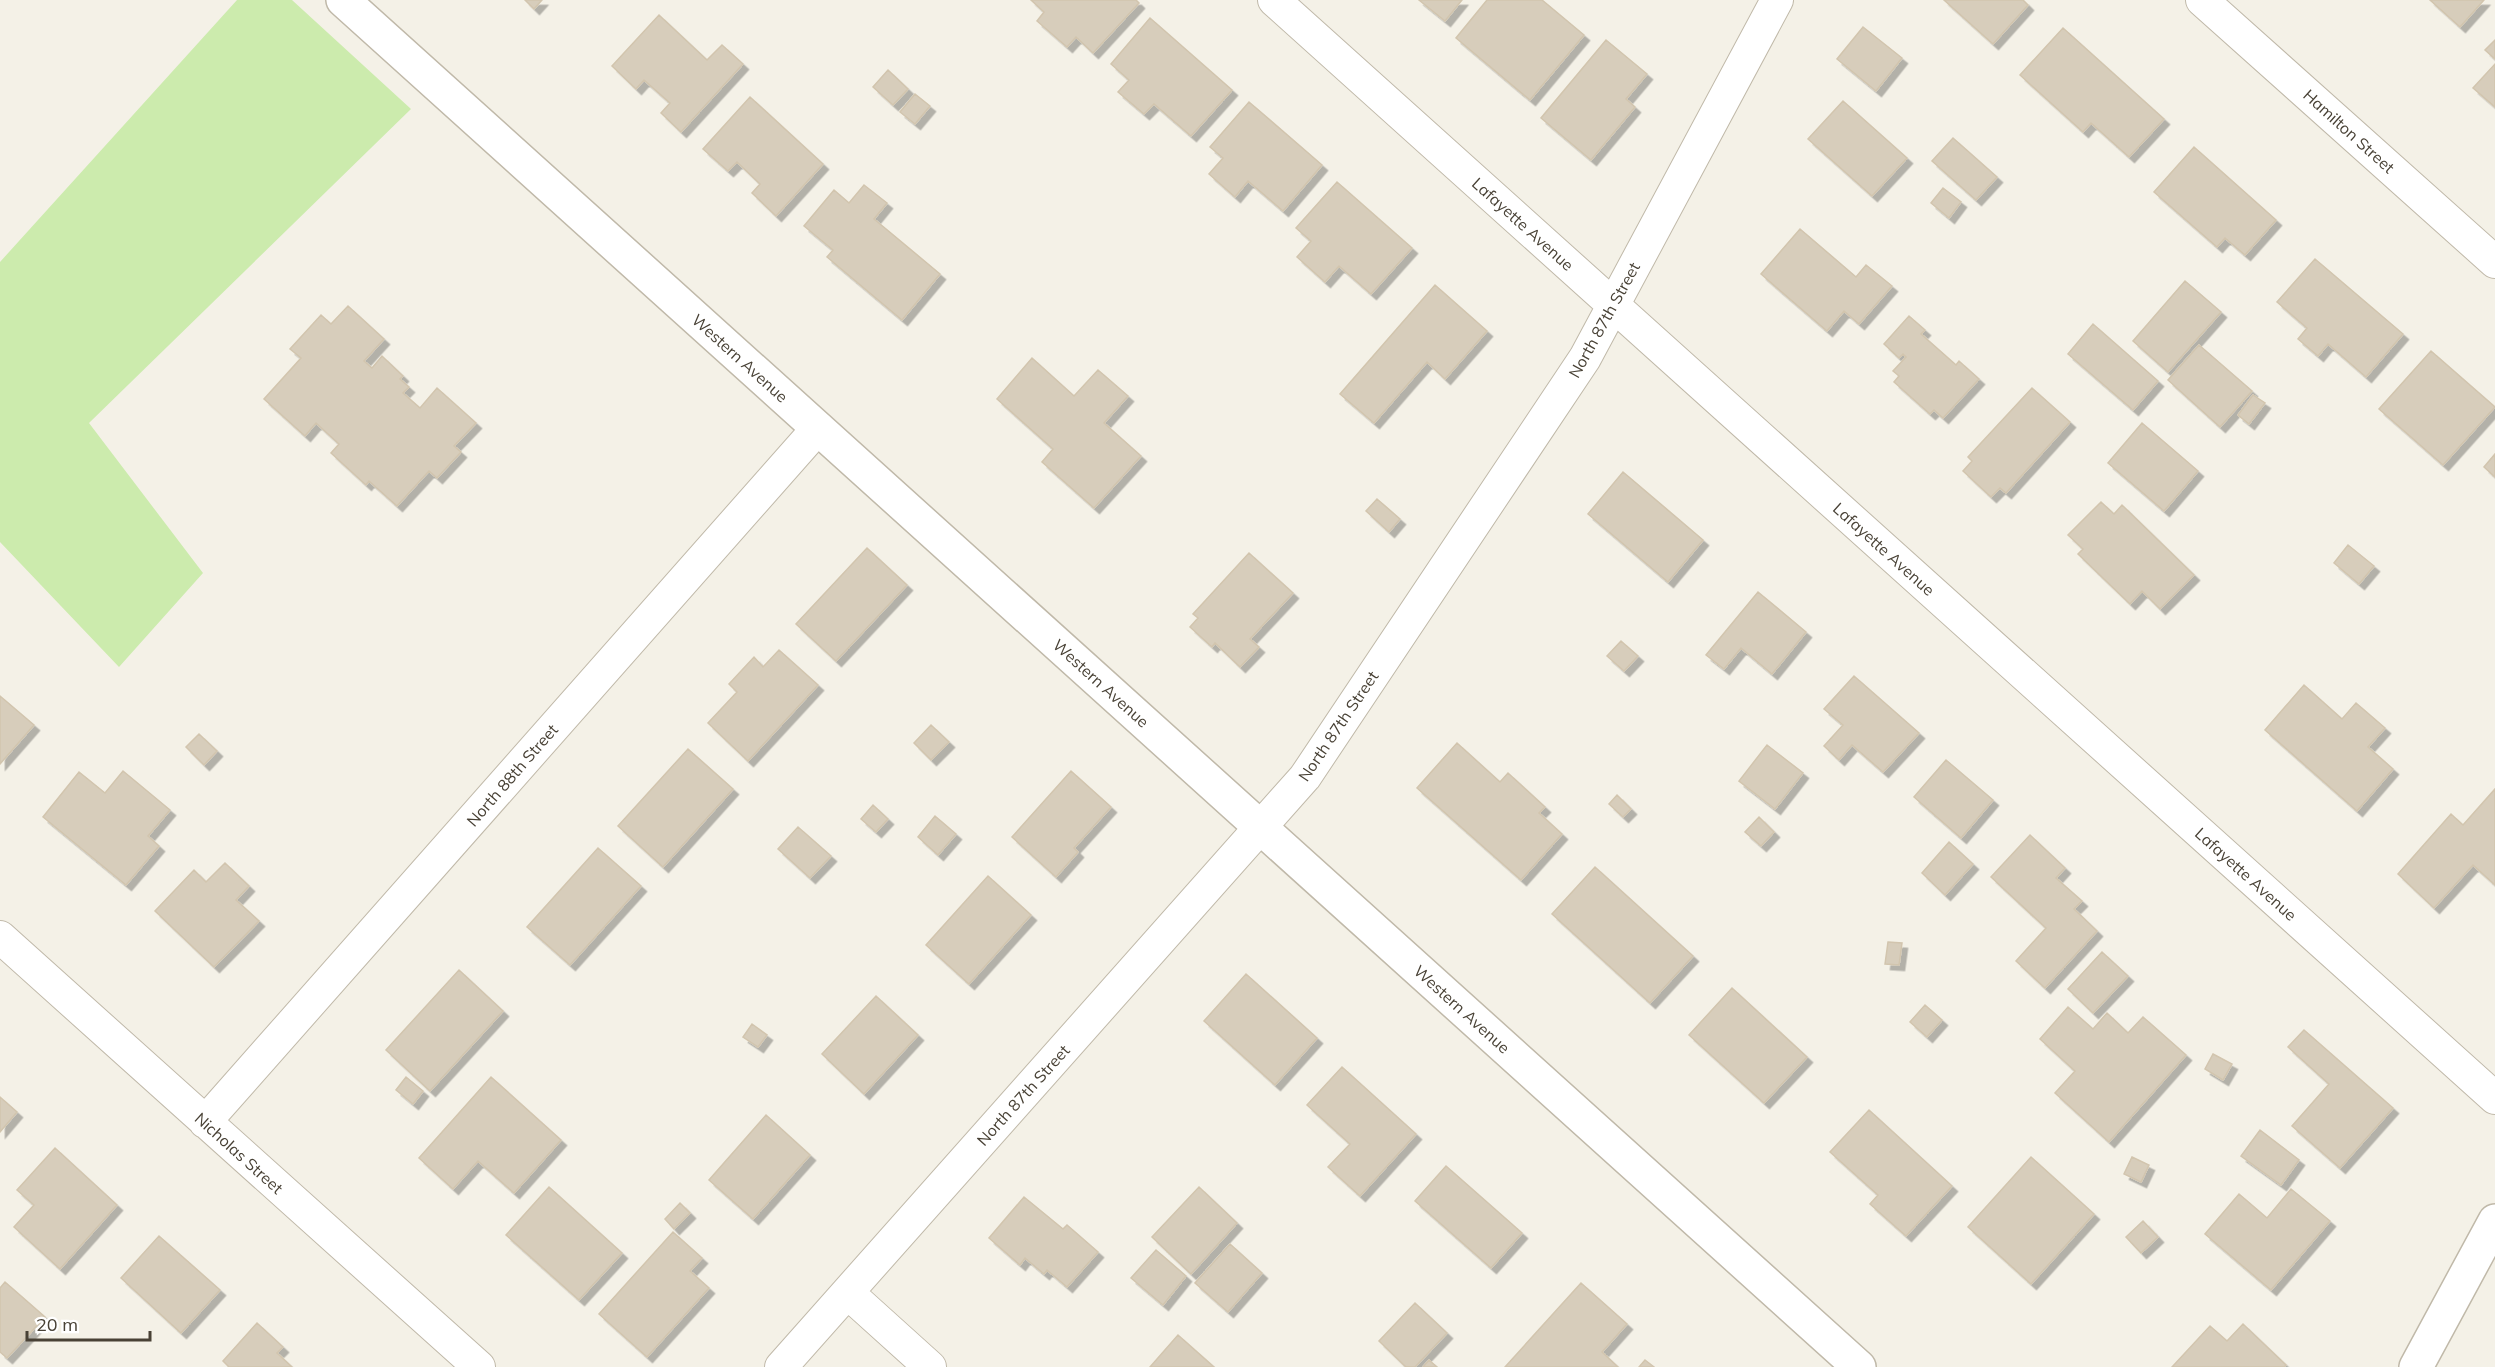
<svg xmlns="http://www.w3.org/2000/svg" width="2495" height="1367" font-family="Mulish,sans-serif">
<defs>
<filter id="shadow"><feDropShadow dx="5.5" dy="5.5" stdDeviation="0" flood-color="#0004"/></filter>
</defs>
<rect width="100%" height="100%" fill="#f4f1e7"/>
<!-- green -->
<path fill="#ccebad" d="M237 0H292L411 109 89 423 203 573 119 667 0 542V262Z"/>
<!-- building -->
<path fill="#d7cdbb" stroke="#d2c5ae" stroke-width="1.5" filter="url(#shadow)" d="M525 0H542L534 9Z
M1031 0H1136L1139 3 1093 53 1076 37 1067 47 1037 21 1044 12Z
M1419 0H1462L1445 21Z
M1487 0H1542L1584 35 1530 100 1456 38Z
M1944 0H2023L2028 5 1993 44Z
M2430 0H2484L2460 27Z
M659 15 707 60 722 45 743 64 681 132 661 113 670 103 644 80 636 89 612 66Z
M1150 18 1232 90 1191 136 1154 104 1144 114 1118 92 1129 80 1111 64Z
M1863 27 1902 58 1876 91 1837 59Z
M2063 28 2164 119 2129 157 2091 123 2083 132 2020 75Z
M1606 40 1647 74 1626 99 1635 107 1591 160 1541 118Z
M2495 40V59L2485 50Z
M2495 64V107L2473 88Z
M888 70 908 89 893 105 873 87Z
M915 94 930 106 915 124 900 112Z
M750 97 823 164 776 216 752 193 760 184 737 162 728 171 703 149Z
M1843 101 1907 158 1872 196 1808 139Z
M1249 102 1322 165 1283 211 1248 181 1235 197 1209 174 1223 158 1210 147Z
M1953 138 1997 177 1976 200 1932 161Z
M2194 147 2276 220 2245 255 2225 238 2217 247 2154 192Z
M1337 182 1412 248 1371 294 1339 266 1325 282 1297 257 1311 241 1296 228Z
M864 185 887 203 874 219 940 274 902 320 827 257 833 250 804 226 834 190 849 203Z
M1943 188 1961 202 1949 218 1931 203Z
M1800 229 1856 277 1866 265 1892 286 1859 324 1844 311 1827 331 1761 274Z
M2315 259 2403 334 2366 377 2328 344 2318 356 2298 339 2307 328 2277 302Z
M2185 281 2221 312 2168 372 2133 341Z
M1435 285 1487 331 1445 379 1427 362 1374 423 1340 394Z
M348 306 384 339 364 361 372 368 382 356 403 376 400 379 409 387 403 393 420 408 437 388 476 423 454 446 461 452 437 478 429 471 397 506 369 481 366 485 331 453 339 444 316 423 305 436 264 399 301 358 290 349 321 315 331 324Z
M1909 316 1925 330 1921 334 1956 365 1959 361 1979 379 1943 418 1934 410 1930 414 1894 382 1899 376 1893 371 1906 357 1903 354 1899 358 1884 344Z
M2093 324 2158 381 2133 410 2068 354Z
M2199 345 2252 391 2220 427 2168 380Z
M2431 351 2495 407 2443 465 2379 409Z
M1032 358 1074 396 1098 370 1128 396 1104 423 1141 456 1094 508 1042 462 1053 449 997 399Z
M2032 388 2070 422 2006 493 2000 488 1991 497 1963 471 1972 461 1968 457Z
M2253 395 2265 403 2249 424 2238 415Z
M2142 423 2198 471 2164 511 2108 463Z
M2495 454V477L2484 467Z
M1623 472 1703 540 1668 582 1588 514Z
M1377 499 1400 519 1389 532 1366 511Z
M2101 502 2114 514 2122 505 2194 575 2160 609 2142 591 2130 604 2078 554 2083 549 2068 535Z
M2348 545 2374 566 2359 584 2334 563Z
M867 548 907 585 836 661 796 624Z
M1249 553 1293 593 1250 639 1259 647 1240 667 1215 643 1212 647 1190 627 1198 618 1193 614Z
M1758 592 1806 632 1772 674 1741 648 1724 669 1706 655Z
M1621 641 1638 656 1624 671 1607 656Z
M779 650 818 685 748 761 708 723 737 692 729 684 754 657 763 667Z
M1854 676 1919 733 1883 772 1852 745 1839 760 1824 746 1843 725 1824 709Z
M2304 685 2342 719 2356 703 2385 728 2368 747 2393 769 2357 811 2265 730Z
M0 696 34 725 0 764Z
M931 725 949 742 931 760 914 743Z
M199 734 217 751 204 765 186 747Z
M1457 743 1500 782 1508 773 1545 807 1539 813 1562 834 1521 880 1417 788Z
M1767 745 1803 773 1775 809 1739 781Z
M688 749 733 789 663 867 618 826Z
M1946 760 1993 800 1961 838 1914 797Z
M123 771 170 810 148 836 159 846 126 885 43 817 79 772 105 793Z
M1071 771 1111 807 1074 848 1078 852 1056 877 1012 837Z
M2495 789V885L2473 865 2434 908 2398 874 2451 814 2463 825Z
M1617 795 1631 809 1623 817 1609 804Z
M873 805 888 819 876 832 861 819Z
M935 816 956 834 938 855 918 837Z
M1759 817 1774 832 1761 846 1745 832Z
M798 827 831 856 810 878 778 849Z
M2030 835 2065 868 2056 878 2082 901 2074 909 2097 931 2045 988 2016 961 2046 928 1991 877Z
M1949 842 1973 864 1945 895 1922 873Z
M598 848 641 886 570 965 527 927Z
M225 863 249 886 236 900 259 921 214 967 155 911 194 870 206 882Z
M1595 867 1693 956 1650 1003 1552 914Z
M988 876 1031 915 969 984 926 945Z
M1888 942 1902 943 1899 965 1885 964Z
M2102 952 2128 976 2093 1013 2068 989Z
M459 970 503 1011 430 1091 386 1050Z
M1246 974 1317 1038 1275 1085 1204 1021Z
M1732 988 1807 1057 1764 1103 1689 1035Z
M876 996 918 1035 864 1094 822 1054Z
M1925 1005 1942 1020 1927 1037 1910 1022Z
M2068 1007 2093 1029 2107 1013 2128 1033 2143 1017 2186 1055 2109 1142 2055 1093 2075 1071 2040 1039Z
M752 1024 767 1035 758 1047 743 1037Z
M2304 1030 2393 1108 2340 1168 2292 1126 2329 1084 2288 1047Z
M2213 1054 2232 1064 2223 1080 2205 1069Z
M1342 1067 1416 1134 1360 1196 1328 1167 1350 1144 1307 1105Z
M406 1077 423 1091 413 1104 396 1090Z
M491 1077 561 1140 514 1193 478 1161 453 1189 419 1158Z
M0 1097 17 1112 0 1132Z
M1869 1110 1952 1186 1906 1236 1870 1204 1878 1195 1830 1152Z
M766 1115 810 1155 753 1219 709 1180Z
M2260 1130 2299 1160 2281 1185 2241 1156Z
M55 1148 117 1205 60 1269 14 1227 34 1205 17 1190Z
M2031 1157 2094 1214 2031 1284 1968 1227Z
M2132 1157 2149 1165 2141 1182 2124 1174Z
M1446 1166 1522 1233 1491 1268 1415 1201Z
M549 1187 622 1253 579 1300 506 1235Z
M1199 1187 1237 1223 1191 1274 1152 1237Z
M2291 1189 2330 1221 2271 1290 2205 1234 2239 1194 2267 1218Z
M1024 1197 1063 1229 1067 1225 1098 1252 1067 1287 1047 1270 1044 1274 1025 1258 1020 1265 989 1238Z
M680 1203 690 1213 674 1229 665 1219Z
M2143 1221 2158 1237 2141 1253 2126 1237Z
M673 1232 702 1258 690 1271 709 1288 647 1357 599 1314Z
M159 1236 220 1290 181 1333 121 1278Z
M1230 1244 1262 1273 1228 1312 1195 1283Z
M1156 1250 1186 1276 1163 1305 1131 1278Z
M5 1282 45 1317 7 1358 0 1352V1288Z
M1581 1283 1627 1324 1602 1352 1618 1367H1505Z
M1415 1303 1447 1333 1415 1367H1406L1379 1341Z
M257 1323 283 1347 277 1353 292 1367H229L223 1361Z
M2243 1324 2286 1365 2284 1367H2172L2210 1326 2227 1341Z
M1178 1335 1214 1367H1150Z
M1429 1360 1437 1367H1423Z
M1645 1360 1654 1367H1639Z"/>
<g fill="none" stroke-linecap="round" stroke-linejoin="round">
<defs>
<path id="minor" d="M1274 0 2495 1098
M2202 0 2495 262
M0 937 479 1367
M205 1122 818 428
M848 1293 930 1367
M781 1367 1305 777 1585 358 1777 0"/>
<path id="tertiary" d="M343 0 1859 1367
M2416 1367 2495 1221"/>
</defs>
<!-- minor casing -->
<use href="#minor" stroke="#c0b9a9" stroke-width="34"/>
<!-- tertiary casing -->
<use href="#tertiary" stroke="#c0b9a9" stroke-width="36"/>
<!-- minor -->
<use href="#minor" stroke="#fff" stroke-width="32"/>
<!-- tertiary -->
<use href="#tertiary" stroke="#fff" stroke-width="33"/>
</g>
<g text-anchor="middle" dominant-baseline="central" stroke-width="4.5" stroke-linejoin="round" paint-order="stroke">
<!-- street labels -->
<g font-size="16" fill="#484135" stroke="#fff">
<text transform="translate(2349 131) rotate(42)">Hamilton Street</text>
<text transform="translate(1523 224) rotate(42)">Lafayette Avenue</text>
<text transform="translate(1604 320) rotate(-61)">North 87th Street</text>
<text transform="translate(740 358) rotate(42)">Western Avenue</text>
<text transform="translate(1884 549) rotate(42)">Lafayette Avenue</text>
<text transform="translate(1101 683) rotate(42)">Western Avenue</text>
<text transform="translate(1338 726) rotate(-56)">North 87th Street</text>
<text transform="translate(512 775) rotate(-49)">North 88th Street</text>
<text transform="translate(2246 874) rotate(42)">Lafayette Avenue</text>
<text transform="translate(1462 1009) rotate(42)">Western Avenue</text>
<text transform="translate(1023 1095) rotate(-48)">North 87th Street</text>
<text transform="translate(239 1153) rotate(42)">Nicholas Street</text>
</g>
</g>
<!-- scale -->
<path d="M27 1331v9h123v-9" fill="none" stroke="#484135" stroke-width="3"/>
<text x="36" y="1331" font-size="18" fill="#484135" stroke="#ffffff" stroke-width="4.5" paint-order="stroke">20 m</text>
</svg>
